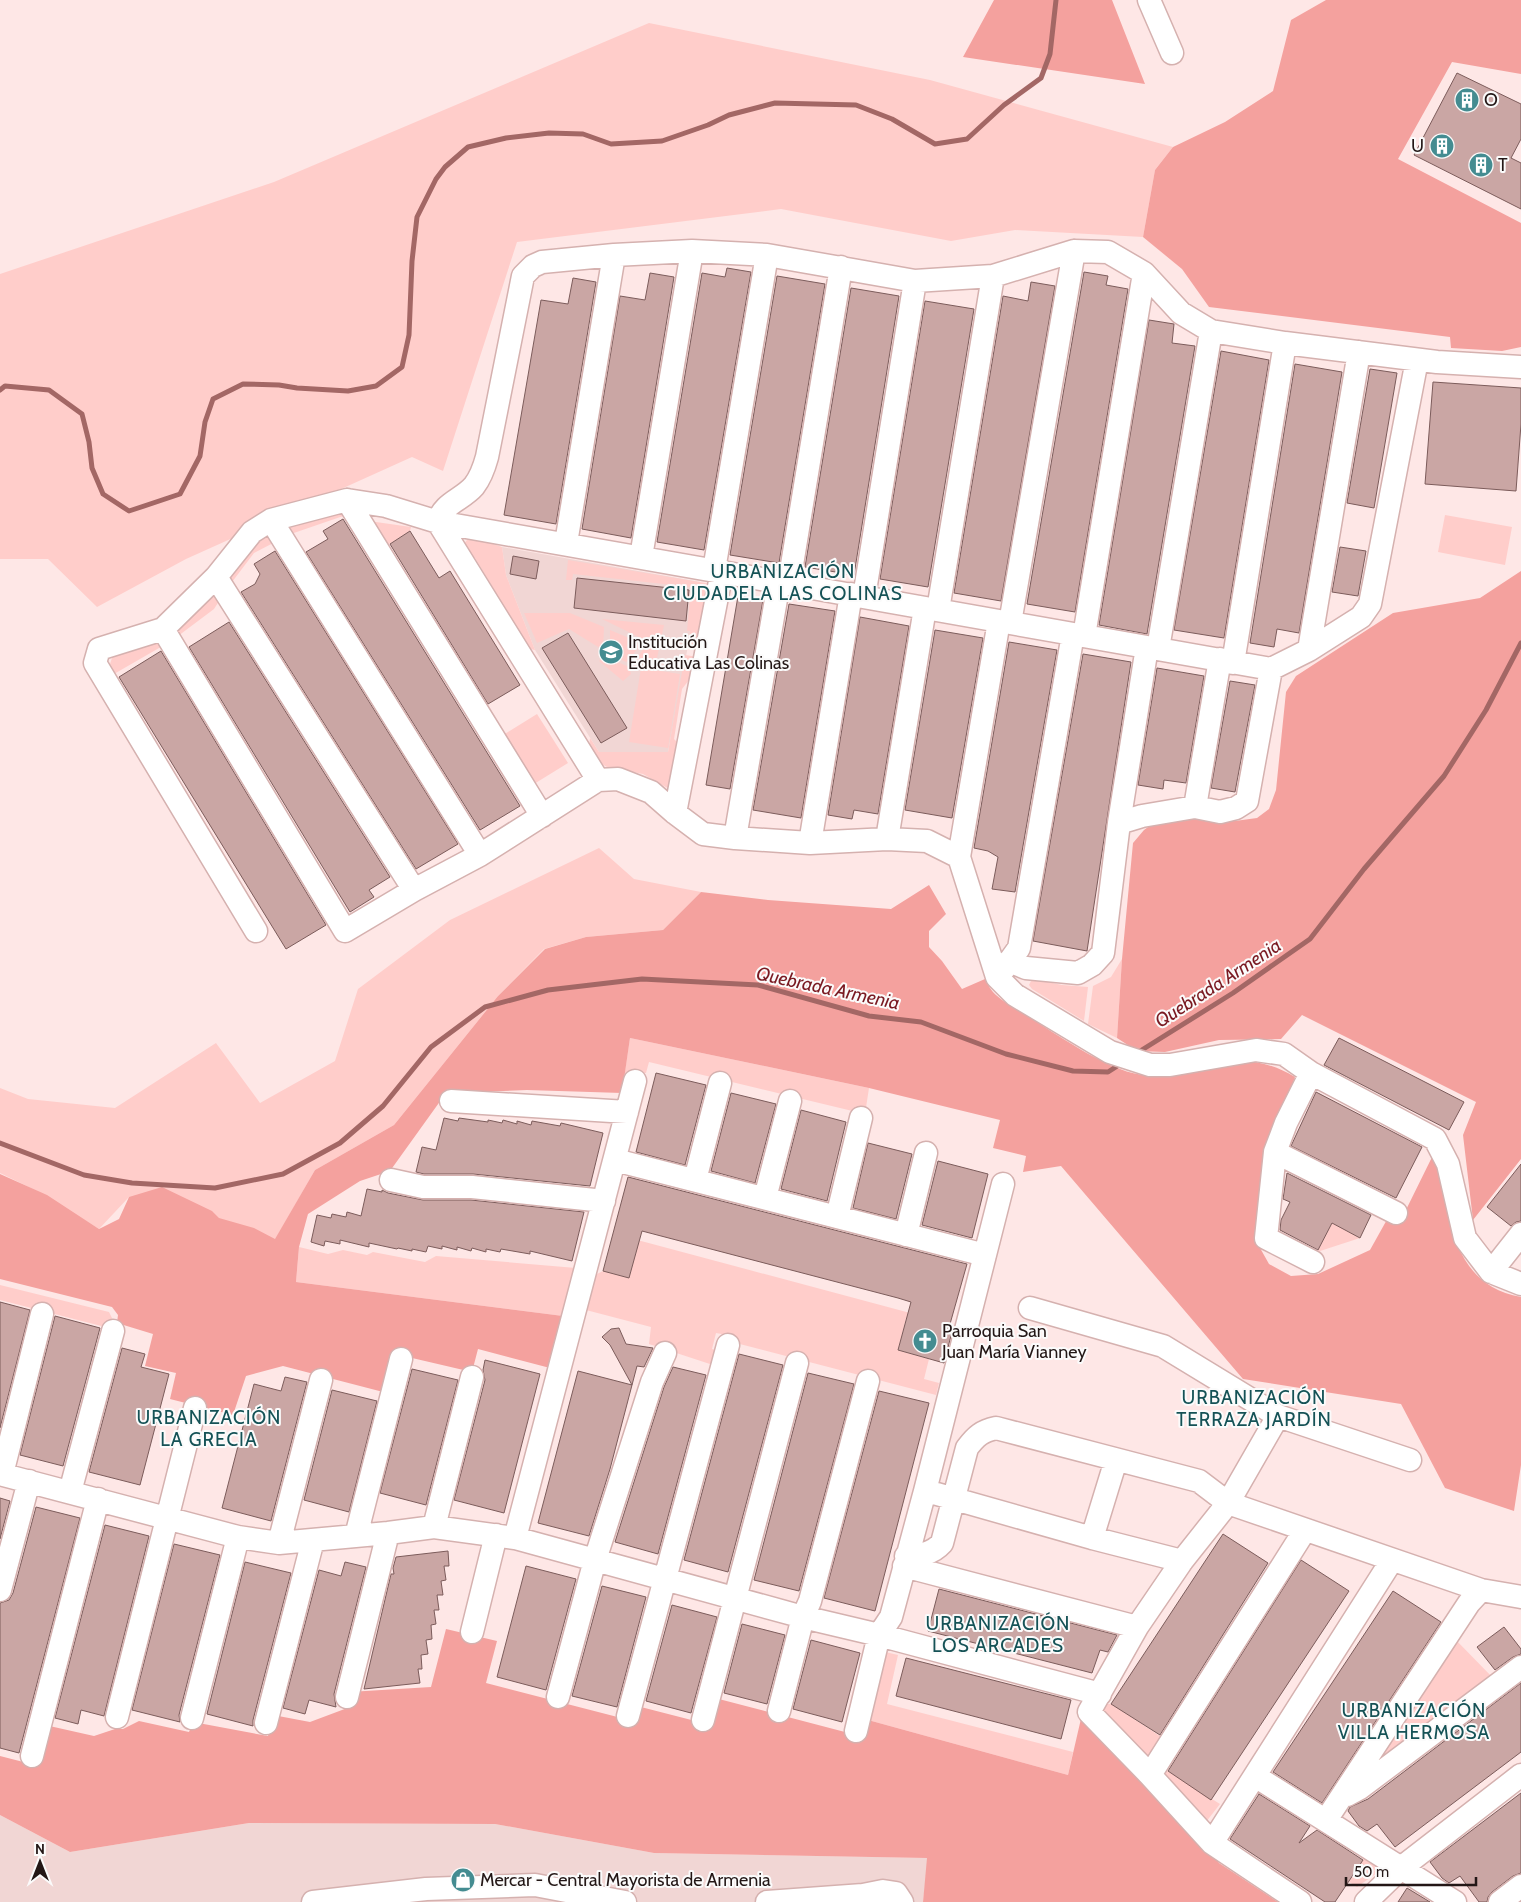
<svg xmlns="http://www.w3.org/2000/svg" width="1521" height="1902" font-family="Cabin,sans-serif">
<rect width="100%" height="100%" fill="#fee7e6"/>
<!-- built -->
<path fill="#f1d6d4" d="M502 547 700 582 668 752H599L535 650 506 575Z
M0 1815 70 1852 249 1823 495 1824 654 1853 928 1858 923 1902H0Z"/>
<!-- green -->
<path fill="#ffcdca" d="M649 23 930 80 1173 147 1155 170 1143 237 1015 230 951 241 781 209 517 242 443 471 412 457 186 559 97 607 48 559H0V274L274 182Z
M345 510 349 514 288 535 285 523Z
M1445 515 1512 527 1505 565 1438 552Z
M369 521 411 527 410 531 386 546Z
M268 532 277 541 254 553 229 586 226 580 262 534Z
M472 539 482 540 502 547 506 575 535 650 530 649 475 558 468 554 463 545 467 540Z
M568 560 711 584 701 646 688 644 690 631H687L691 587 573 574 572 580H566Z
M211 593 223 595 214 609 174 639 177 625Z
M524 613H570L604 627 603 650 569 629 537 643Z
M602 619 664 625 656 663 641 662 637 670 633 664 644 648 643 639Z
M610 630 636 641 638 647 631 658 626 662 610 654Z
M152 641 166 644 114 674 110 664 113 655Z
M685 655 698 657 689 680 682 689 674 739 679 744 671 790 643 774 607 767 600 763 589 749 590 738 599 752H668Z
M604 656 629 667 631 674 623 681 599 661Z
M641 668 680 674 668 748 629 742Z
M537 714 568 763 534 784 503 735Z
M599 848 634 879 701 892 663 930 586 937 544 949 498 996 394 1125 315 1170 275 1240 129 1197 99 1229 37 1191 0 1173V1088L28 1099 115 1108 216 1043 260 1103 335 1061 358 989 450 920Z
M1122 959 1117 1038 1088 1024 1093 986 1111 977Z
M1034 979 1062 985 1088 987 1084 1021 1032 989 1029 985 1031 981Z
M630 1038 869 1088 865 1114 649 1062 646 1073H639L632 1080 624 1078Z
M1332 1223 1360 1238 1317 1252Z
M615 1234 940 1321 938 1328 906 1319 898 1350 929 1359 924 1379 939 1383 936 1395 732 1342 733 1336 716 1333 712 1349 719 1351 716 1366 649 1344 651 1327 586 1310 595 1275 603 1271 629 1278 637 1248 611 1241Z
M299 1247 328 1254 343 1250 367 1255 373 1252 425 1262 436 1256 576 1268 563 1316 296 1282Z
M0 1285 109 1312 112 1318 109 1328 0 1300Z
M1453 1637 1495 1680 1362 1783Z
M881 1651 898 1655 887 1704 1073 1752 1068 1775 868 1720Z
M1097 1704H1111L1166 1740 1150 1765Z
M1161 1767 1220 1804 1206 1822 1157 1773Z
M1365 1857 1387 1866 1357 1887 1349 1882Z"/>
<!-- forest -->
<path fill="#f4a19e" d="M994 0H1112L1145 84 963 57Z
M1326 0H1521V74L1452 62 1398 159 1521 223V347L1502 351 1451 348 1450 337 1209 307 1182 269 1143 237 1155 170 1173 147 1225 122 1273 91 1291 20Z
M1521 571V1159L1473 1220 1463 1135 1476 1102 1302 1015 1281 1039 1219 1040 1165 1052 1137 1051 1117 1038 1122 959 1133 843 1144 830 1159 819 1178 818 1235 821 1257 818 1269 809 1276 790 1286 692 1296 676 1393 613 1480 598Z
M929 885 946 914 929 931V947L942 961 962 989 985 979C988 984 991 991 996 995 1007 1005 1021 1012 1034 1020 1060 1037 1116 1075 1146 1075 1203 1075 1238 1043 1295 1077L1270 1148 1255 1239 1269 1264 1291 1276 1318 1274 1370 1250 1389 1216 1401 1220 1435 1151C1450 1208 1447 1284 1521 1297V1465L1514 1511 1445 1488 1401 1404 1243 1379 1061 1166 1023 1172 1026 1156 993 1148 1000 1120 869 1088 630 1038 622 1093 527 1090 446 1093 390 1171 360 1181 308 1214 299 1247 296 1282 563 1316 550 1368 478 1349 472 1372 395 1354 387 1393 283 1366 246 1376 233 1415 170 1399 176 1373 145 1366 153 1334 117 1323 118 1315 112 1307 0 1279V1174L47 1195 99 1229 119 1219 129 1197 162 1187 212 1211 219 1218 254 1228 275 1239 315 1170 394 1125 498 996 545 949 586 937 663 930 701 892 768 900 891 909Z
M446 1629 497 1641 486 1683 633 1721 637 1706 707 1724 715 1698 864 1737 868 1720 1068 1775 1083 1710 1206 1843 1219 1863 1278 1902H923L927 1858 654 1853 495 1824 249 1823 70 1852 0 1815V1756L35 1765 45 1725 94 1736 115 1729H123L139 1721 189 1732 193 1722 268 1736 273 1715 310 1722 350 1707 349 1692 431 1687Z"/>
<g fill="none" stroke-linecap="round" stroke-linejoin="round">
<!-- stream -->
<path stroke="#a36765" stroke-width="5" d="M0 390 5 386 49 390 82 414 89 442 92 468 103 494 129 511 180 494 200 456 205 422 213 399 243 384 279 385 297 388 348 391 376 386 402 367 409 335 412 261 417 217 436 179 445 167 468 147 506 138 549 133 583 134 611 144 662 141 708 125 729 115 775 103 856 105 892 119 935 144 967 139 1004 105 1041 78 1050 54 1056 0
M1137 1053 1233 993 1310 939 1364 869 1444 776 1486 710 1521 643
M0 1143 84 1175 132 1183 215 1188 283 1174 340 1143 383 1106 431 1047 485 1007 548 990 642 979 758 985 869 1016 921 1022 1006 1054 1073 1071 1108 1072 1122 1063"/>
</g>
<!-- building -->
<path fill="#caa6a4" stroke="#7c5c5b" d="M1457 73 1521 104V139L1511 158 1521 163V209L1414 155Z
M727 268 751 272 704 550 657 542 702 273 725 277Z
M1084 272 1108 276 1106 285 1128 289 1075 612 1027 604Z
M650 273 674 277 631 538 582 529 620 296 645 300Z
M777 276 825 284 779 563 730 555Z
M573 278 596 282 556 524 504 515 541 300 568 304Z
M1031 282 1055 286 1001 601 954 593 1003 296 1028 301Z
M851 288 899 296 854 575 805 567Z
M925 301 974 309 928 587 880 579Z
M1149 320 1174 324 1172 343 1195 346 1147 634 1099 625Z
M1221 351 1269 360 1224 638 1174 630Z
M1295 364 1342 372 1299 633 1277 629 1274 647 1250 643Z
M1370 369 1397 373 1374 508 1347 503Z
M1433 382 1521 388V424L1516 491 1425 484Z
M343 519 520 806 480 830 306 552 328 539 323 531Z
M410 531 439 578 450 571 520 685 488 704 390 544Z
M1340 547 1366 551 1358 596 1332 592Z
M275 551 458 844 416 869 241 592 255 584 260 574 254 564Z
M513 556 539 561 536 579 510 574Z
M577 578 689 590 686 621 574 608Z
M738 596 763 600 730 789 706 785Z
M789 604 835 611 801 818 753 810Z
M860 617 909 626 878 814 854 810 852 819 828 815Z
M229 622 390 877 369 890 374 897 350 912 189 647Z
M935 630 983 638 952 818 905 810Z
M568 633 627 728 601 743 542 648Z
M1009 642 1057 650 1015 892 992 889 998 857 988 851 974 848Z
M161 651 326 925 286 949 119 677Z
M1083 654 1131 662 1087 951 1033 941Z
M1157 668 1204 676 1186 783 1164 780 1163 789 1138 785Z
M1230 681 1255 685 1235 792 1211 788Z
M1339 1038 1464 1102 1449 1130 1324 1065Z
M656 1073 706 1085 685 1165 636 1152Z
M1316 1092 1422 1147 1396 1198 1291 1146Z
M731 1093 776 1104 755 1183 711 1171Z
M801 1110 846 1122 827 1201 781 1189Z
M444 1118 458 1121 459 1118 488 1122V1120L502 1123 503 1120 517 1124V1121L531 1125 532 1121 560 1126 561 1123 603 1133 590 1186 473 1174H424L416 1172 422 1147 436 1150Z
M868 1143 912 1154 896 1219 853 1208Z
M938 1161 988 1174 972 1238 922 1225Z
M1521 1164V1221L1516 1222 1511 1226 1487 1207Z
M1287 1173 1371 1215 1360 1238 1332 1223 1318 1250 1280 1230 1281 1220 1290 1202 1283 1199Z
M628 1177 967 1264 948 1331 952 1332 944 1363 898 1350 911 1302 898 1298 642 1231 629 1278 603 1271Z
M367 1189 382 1192V1190L388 1193 423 1200H471L584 1212 572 1261 530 1251V1254L501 1249 500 1252 486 1249V1252L472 1248 471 1251 457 1247V1250L442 1246V1249L428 1246 426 1252 412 1249V1251L398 1248 397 1249 369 1243V1247L340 1240V1244L325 1241 324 1246 311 1242 317 1215 331 1218 332 1214 346 1217 347 1212 361 1216Z
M0 1302 30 1310 0 1428Z
M55 1316 100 1328 63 1466 20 1455Z
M619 1328 626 1344 653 1348 644 1367 637 1366 632 1385 610 1345 602 1337 611 1329Z
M122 1348 145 1354 141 1367 169 1374 140 1485 89 1472Z
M739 1354 783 1365 728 1572 684 1560Z
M485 1360 540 1374 504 1513 454 1500 485 1380 483 1370Z
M673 1367 706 1375 658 1554 615 1542 664 1387Z
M412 1369 458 1380 426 1505 380 1493Z
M578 1371 632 1385 610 1469 589 1536 538 1523Z
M808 1373 854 1384 799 1591 754 1580Z
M285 1377 307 1382 271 1521 222 1508 254 1384 281 1391Z
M332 1390 377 1401 349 1512 304 1500Z
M879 1391 929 1403 875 1611 824 1598Z
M0 1498 10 1501 0 1539Z
M36 1507 80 1518 19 1753 0 1748V1603L9 1600 13 1593Z
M105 1525 149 1536 104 1716 81 1710 78 1724 55 1718Z
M1223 1534 1268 1563 1160 1735 1111 1704Z
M174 1544 220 1555 179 1715 180 1722 132 1710Z
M448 1551 449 1566H444L446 1580 441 1581 443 1595H437L439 1610H434L436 1624 431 1625 432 1639 426 1640 428 1654 421 1655 422 1669H418L420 1683 364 1689 391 1574H394L393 1568 396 1557Z
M1301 1560 1349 1591 1211 1800 1168 1771Z
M245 1562 291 1573 253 1720V1726L207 1714Z
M345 1562 366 1567 334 1694 336 1707 309 1700 305 1714 283 1708 319 1570 341 1576Z
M526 1566 576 1579 546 1690 497 1677Z
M602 1586 646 1597 617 1707 572 1696Z
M939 1589 1117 1635 1108 1652 1100 1650 1092 1673 928 1631Z
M1393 1591 1441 1622 1322 1803 1273 1772Z
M672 1605 717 1617 691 1713 646 1701Z
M742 1624 785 1635 767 1704 724 1693Z
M1504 1627 1521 1649V1654L1513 1657 1495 1670 1477 1647Z
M811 1640 860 1653 842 1722 793 1709Z
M906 1658 1071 1700 1061 1739 896 1696Z
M1521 1683V1752L1395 1847 1377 1824 1367 1831 1359 1826 1348 1811 1350 1807 1368 1799Z
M1521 1793V1873L1513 1876 1492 1892 1488 1897 1487 1902H1479L1460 1876 1449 1883 1442 1878 1430 1862Z
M1259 1794 1310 1826 1299 1843 1317 1830 1363 1860 1335 1902H1325L1230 1839Z
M1407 1888 1430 1902H1398Z"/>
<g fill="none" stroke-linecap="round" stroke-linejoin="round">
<defs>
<path id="minor" d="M1149 0 1172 53
M347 500 542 816
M271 520 480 855
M566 543 614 255
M641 557 692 251
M714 570 767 255
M216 577 414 890
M789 583 841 267
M864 597 915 281
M938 610 993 276
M1010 623 1074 251
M163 629 345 931 414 890 480 855 598 780 618 779 651 792 675 813 703 834 735 838 810 843 887 839 927 841 959 857 997 977 1015 995 1110 1052 1150 1065H1170L1256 1050 1284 1054 1311 1073 1435 1139 1448 1164 1465 1238 1491 1272 1521 1284
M1084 636 1144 273
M1158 649 1211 331
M1309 650 1359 352
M1233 663 1285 343
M598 780 438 522C443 503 462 500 474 486 481 477 484 468 487 457L523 276 533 266 542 262 614 255 692 251 767 255 915 281 993 276 1074 251 1108 252 1144 273 1181 313 1211 331 1285 343 1437 362 1521 367
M1195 807 1220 659
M675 813 722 571
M1119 823 1147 647
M735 838 779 582
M887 839 925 608
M810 843 851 594
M959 857 999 621
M256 931 95 663 99 649 163 629 216 577 252 532 271 520 347 500 386 506 438 522 1271 669 1309 650 1361 617 1370 604 1417 360
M1009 961 1026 968 1078 973 1092 965 1103 953 1119 823 1142 816 1195 807 1220 812 1236 808 1247 801 1271 669
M1001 973 1019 948 1073 634
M1311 1073 1286 1123 1275 1152 1266 1238 1313 1262
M451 1101 627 1112
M1275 1152 1396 1213
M615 1160 985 1255
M391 1180 423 1187H472L604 1201
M695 1180 720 1083
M765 1198 790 1101
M837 1217 861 1118
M906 1235 926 1153
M1491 1272 1521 1234
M1030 1308 1163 1346 1278 1416 1228 1503 1182 1561 1137 1627 1089 1712 1150 1775 1212 1843 1300 1902
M1278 1416 1410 1460
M0 1474 238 1537 279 1543 388 1533 434 1527 515 1538 803 1617 879 1635 1100 1694
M2 1474 42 1314
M70 1492 113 1331
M937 1494 1092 1538 1182 1561
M434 1527 472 1377
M356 1536 401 1359
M515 1538 635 1081
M1092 1538 1116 1460
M279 1543 321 1380
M906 1556C921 1555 932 1554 942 1543L967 1448C976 1436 982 1431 996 1428L1199 1481 1228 1503 1481 1590 1521 1597
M904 1566 1137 1627
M0 1590 29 1481
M472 1632 496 1535
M347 1697 388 1533
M558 1697 595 1560 652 1382 665 1353
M779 1711 803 1617 810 1601 868 1381
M628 1716 728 1345
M117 1717 195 1408
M192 1718 238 1537
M703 1720 797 1363
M266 1723 313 1540
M856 1731 879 1635 891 1617 925 1491 1003 1184
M32 1756 98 1499
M1150 1775 1305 1530
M1255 1776 1455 1902
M1347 1795 1360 1788 1521 1667
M1326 1820 1469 1603 1481 1590
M1212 1843 1392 1560
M313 1902 426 1889 535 1885 625 1902
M767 1902 863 1895 883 1891 896 1893 902 1902
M1366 1902 1401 1868 1521 1775
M1500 1902 1521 1886"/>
</defs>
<!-- minor casing -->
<use href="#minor" stroke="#d5b1af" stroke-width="25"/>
<!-- minor -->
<use href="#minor" stroke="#fff" stroke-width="22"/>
</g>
<!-- icons -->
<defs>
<symbol id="building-disc" viewBox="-11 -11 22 22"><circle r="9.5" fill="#448c91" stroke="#fbfbfb"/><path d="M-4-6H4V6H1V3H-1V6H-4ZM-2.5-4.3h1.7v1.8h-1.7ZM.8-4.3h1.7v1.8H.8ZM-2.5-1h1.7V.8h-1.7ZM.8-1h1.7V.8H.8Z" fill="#fff"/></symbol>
<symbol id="university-disc" viewBox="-11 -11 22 22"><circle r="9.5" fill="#448c91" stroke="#fbfbfb"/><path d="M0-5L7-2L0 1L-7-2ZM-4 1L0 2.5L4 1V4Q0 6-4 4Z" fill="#fff"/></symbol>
<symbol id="church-disc" viewBox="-11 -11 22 22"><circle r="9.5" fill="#448c91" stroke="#fbfbfb"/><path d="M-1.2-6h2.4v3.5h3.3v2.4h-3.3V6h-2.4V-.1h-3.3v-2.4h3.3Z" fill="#fff"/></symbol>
<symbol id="shop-disc" viewBox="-11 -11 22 22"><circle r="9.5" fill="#448c91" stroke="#fbfbfb"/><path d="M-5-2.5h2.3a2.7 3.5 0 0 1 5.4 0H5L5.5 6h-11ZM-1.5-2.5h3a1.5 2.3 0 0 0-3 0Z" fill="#fff"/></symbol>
</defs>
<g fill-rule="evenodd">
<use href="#building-disc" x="1453" y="86" width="28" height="28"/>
<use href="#building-disc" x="1428" y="132" width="28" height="28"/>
<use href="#building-disc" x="1467" y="151" width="28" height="28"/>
<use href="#university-disc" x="597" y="638" width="28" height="28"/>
<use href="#church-disc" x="911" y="1327" width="28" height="28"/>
<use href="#shop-disc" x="449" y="1866" width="28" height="28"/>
</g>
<g text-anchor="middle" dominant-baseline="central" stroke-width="4" stroke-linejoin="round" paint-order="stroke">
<!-- poi labels -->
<g font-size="18" fill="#231716" stroke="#fbfbfb" text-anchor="start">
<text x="1484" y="100">O</text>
<text x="1424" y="146" text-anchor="end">U</text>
<text x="1498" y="165">T</text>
<text x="628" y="642">Institución<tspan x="628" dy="21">Educativa Las Colinas</tspan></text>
<text x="942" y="1331">Parroquia San<tspan x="942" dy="21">Juan María Vianney</tspan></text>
<text x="480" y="1880">Mercar - Central Mayorista de Armenia</text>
</g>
<!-- neighbourhood labels -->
<g font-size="19" letter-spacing="1" fill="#155256" stroke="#fbfbfb">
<text x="783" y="571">URBANIZACIÓN<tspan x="783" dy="22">CIUDADELA LAS COLINAS</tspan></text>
<text x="1254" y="1397">URBANIZACIÓN<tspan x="1254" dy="22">TERRAZA JARDÍN</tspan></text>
<text x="209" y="1417">URBANIZACIÓN<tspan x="209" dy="22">LA GRECIA</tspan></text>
<text x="998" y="1623">URBANIZACIÓN<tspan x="998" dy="22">LOS ARCADES</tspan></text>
<text x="1414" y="1710">URBANIZACIÓN<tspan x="1414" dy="22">VILLA HERMOSA</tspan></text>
</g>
<!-- water labels -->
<g font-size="19" font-style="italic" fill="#7a1a22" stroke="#fbfbfb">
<text transform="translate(1218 983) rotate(-33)">Quebrada Armenia</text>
<text transform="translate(828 988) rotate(12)">Quebrada Armenia</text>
</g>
</g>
<!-- north arrow -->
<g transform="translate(40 1862)" stroke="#fbfbfb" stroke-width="4" paint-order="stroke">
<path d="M0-4L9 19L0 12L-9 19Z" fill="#231716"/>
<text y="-8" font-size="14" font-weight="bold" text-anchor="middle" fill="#231716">N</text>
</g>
<!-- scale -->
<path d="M1346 1877v8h130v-8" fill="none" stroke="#231716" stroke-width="2.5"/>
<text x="1354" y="1877" font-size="15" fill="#231716" stroke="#fbfbfb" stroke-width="4" paint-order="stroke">50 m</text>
</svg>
